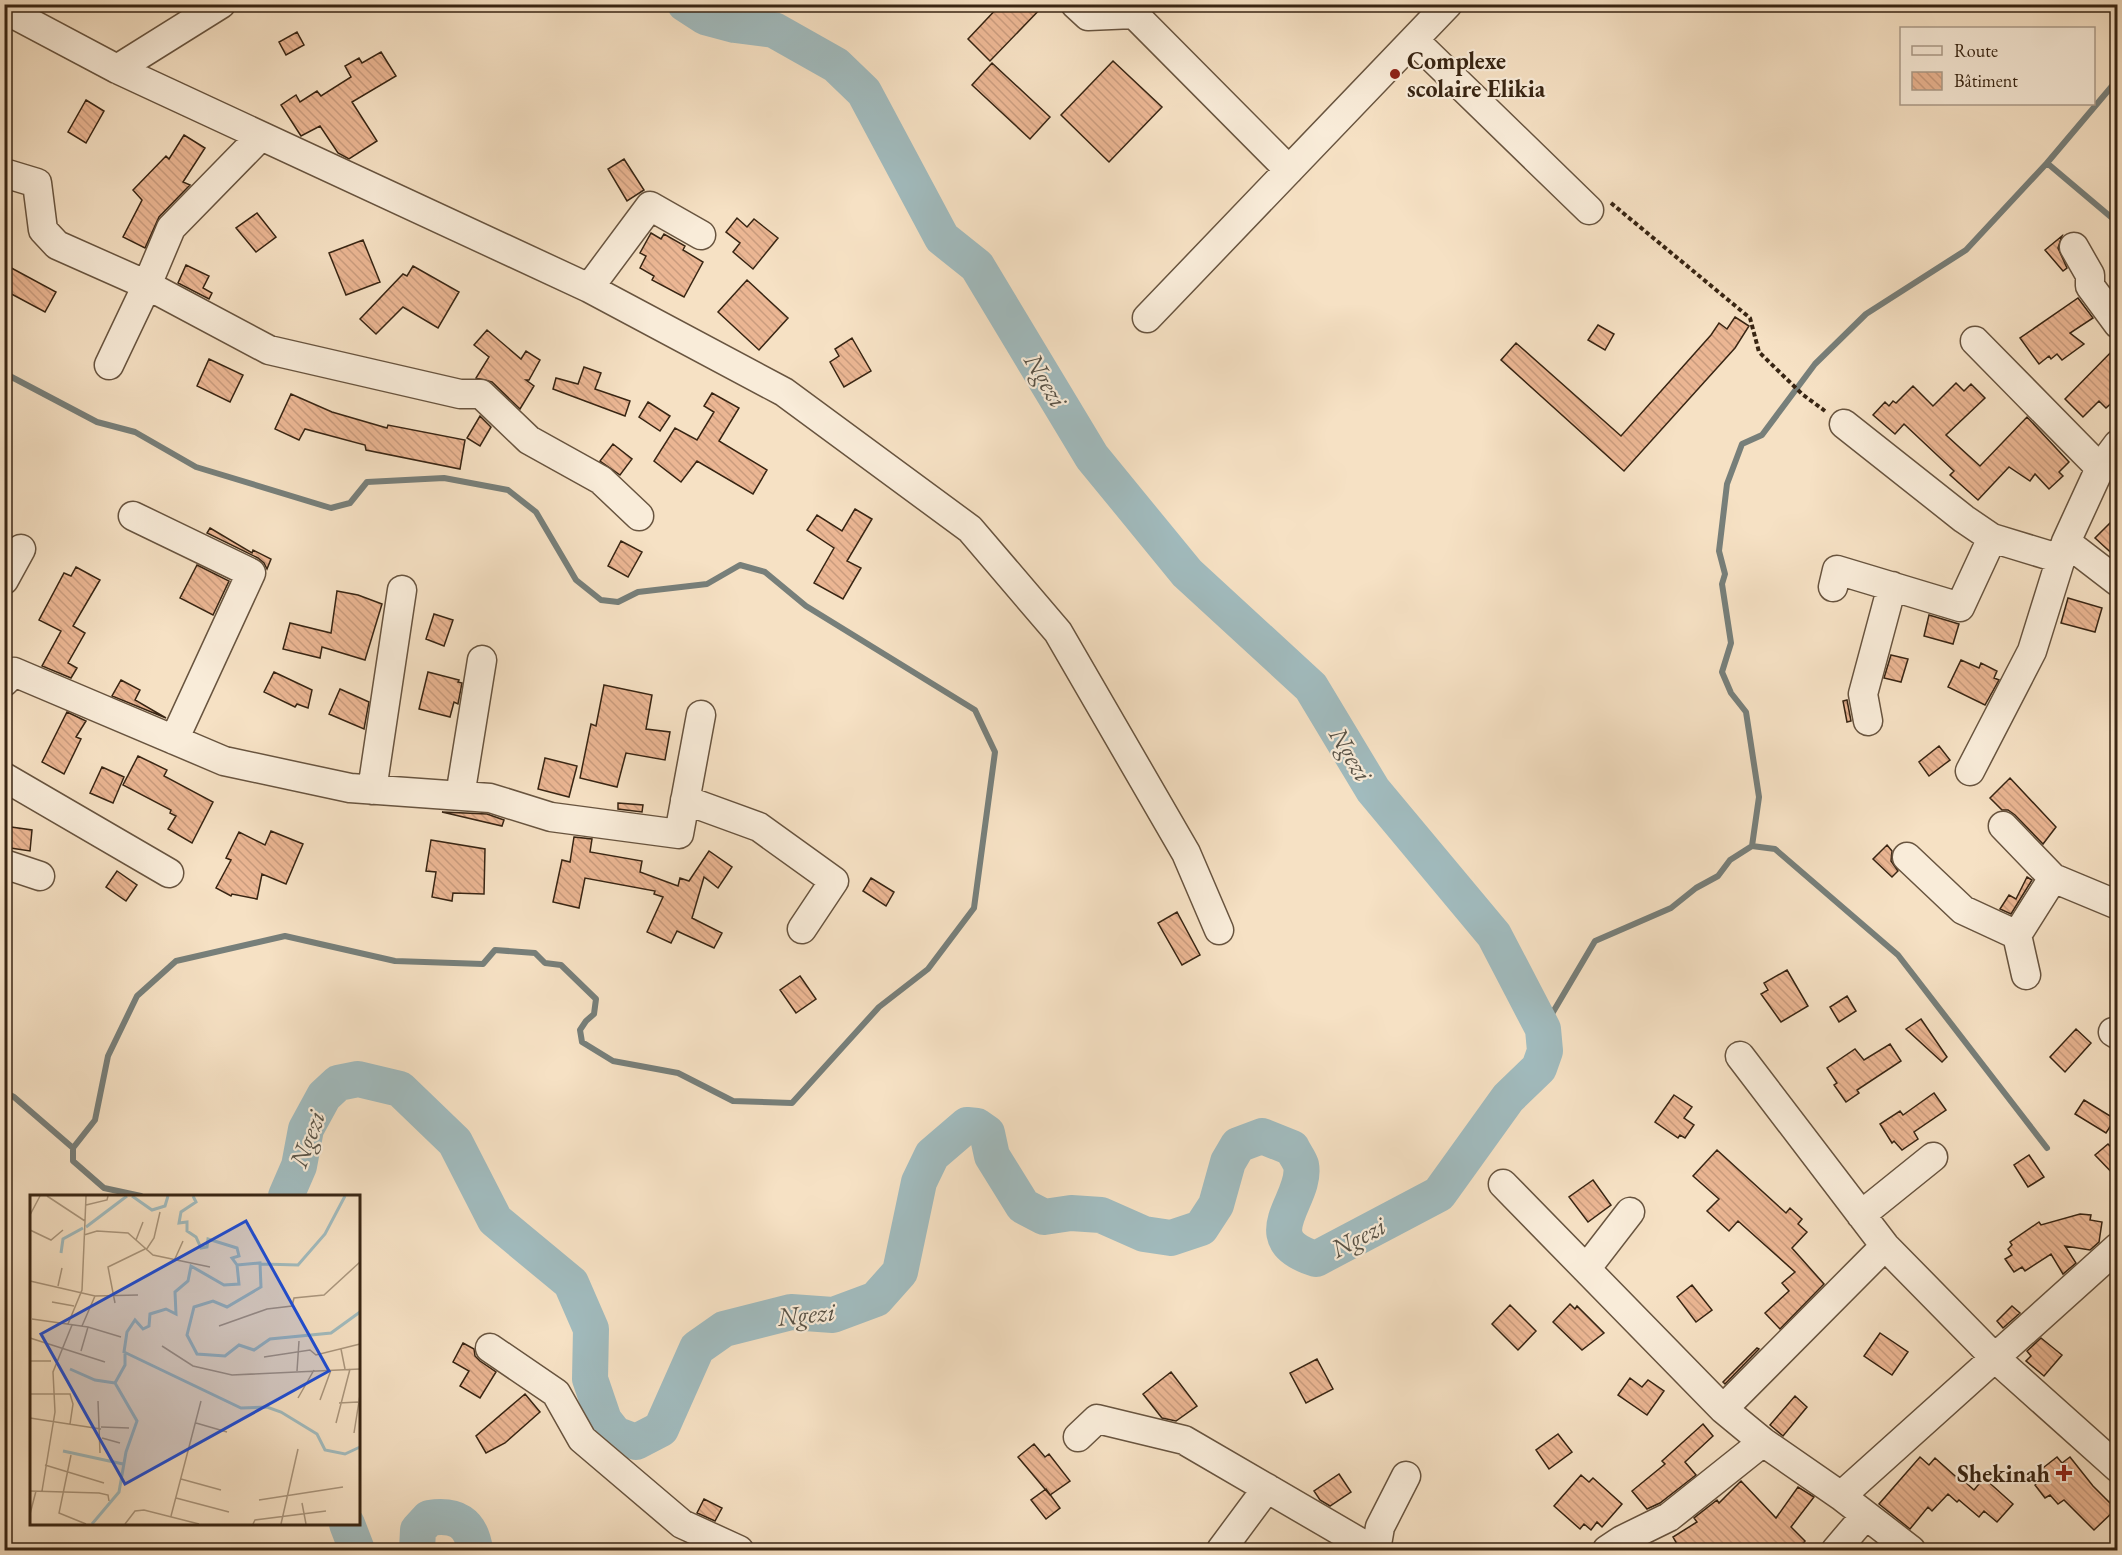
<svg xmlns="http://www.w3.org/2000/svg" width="2122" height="1555" font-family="'EB Garamond',serif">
<defs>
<pattern id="building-back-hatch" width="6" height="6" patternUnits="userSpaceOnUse" patternTransform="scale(1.5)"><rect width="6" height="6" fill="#ebb693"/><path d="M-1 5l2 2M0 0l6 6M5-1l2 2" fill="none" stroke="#ca9c7e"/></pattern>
</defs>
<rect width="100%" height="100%" fill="#f6e1c4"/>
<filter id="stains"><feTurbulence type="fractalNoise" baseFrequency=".00333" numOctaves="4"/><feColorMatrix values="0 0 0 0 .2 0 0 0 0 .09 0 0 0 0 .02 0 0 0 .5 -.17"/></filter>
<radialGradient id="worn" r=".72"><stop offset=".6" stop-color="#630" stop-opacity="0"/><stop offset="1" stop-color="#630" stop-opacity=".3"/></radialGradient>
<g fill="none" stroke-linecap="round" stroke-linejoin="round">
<!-- stream -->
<path stroke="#777f7a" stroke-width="6" d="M2047 163 2118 223
M4 373 97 422 135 432 196 467 331 508 350 503 367 482 444 478 508 490 536 512 576 580 601 600 618 602 638 592 707 584 740 565 765 572 806 606 975 710 995 752 974 908 928 969 879 1007 792 1103 733 1101 678 1073 613 1061 582 1042 580 1030 586 1021 594 1014 596 999 561 965 545 963 535 953 495 950 483 964 395 961 285 936 176 961 137 996 108 1056 95 1120 73 1148V1161L104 1188 141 1196
M1752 846 1775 849 1898 955 2047 1148
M1543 1029 1595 941 1671 908 1696 888 1718 876 1730 860 1752 846 1759 797 1746 712 1731 693 1722 672 1731 643 1722 584 1725 574 1719 551 1727 484 1742 444 1762 435 1815 364 1866 314 1966 250 2047 163 2118 79
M4 1092 14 1097 73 1148"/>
<!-- river -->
<path stroke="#a1bbbe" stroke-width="36" d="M286 1196 299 1166 306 1129 324 1096 338 1083 358 1079 400 1089 455 1142 495 1220 571 1283 591 1329 590 1379 604 1420 615 1434 636 1442 661 1429 697 1348 724 1329 791 1312 833 1315 876 1299 900 1272 919 1182 932 1155 967 1125 977 1126 987 1133 992 1156 1023 1206 1044 1217 1071 1213 1101 1215 1144 1234 1171 1238 1201 1228 1216 1205 1228 1162 1238 1145 1262 1136 1292 1148C1294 1153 1299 1159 1301 1165 1308 1199 1250 1239 1316 1259L1439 1194 1508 1098 1539 1068 1545 1051 1543 1029 1494 935 1373 790 1311 687 1187 573 1092 457 977 266 942 238 864 92 836 65 774 30 735 25 705 17 685 4
M347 1524 357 1550
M417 1550 418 1530 429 1518C456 1514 471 1522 475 1550"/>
</g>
<!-- building -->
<path fill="url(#building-back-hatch)" stroke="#382513" stroke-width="1.5" d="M1001 4H1045L990 61 968 39Z
M297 32 304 45 286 55 279 42Z
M381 52 396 76 352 102 377 141 349 159 338 153 320 126 301 136 281 105 296 95 300 102 317 91 321 96 351 77 345 66 359 58 362 63Z
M1113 61 1162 107 1109 162 1061 115Z
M992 63 1050 117 1030 139 972 85Z
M86 100 104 111 86 143 68 132Z
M184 135 205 148 183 182 190 185 159 217 145 248 123 237 142 200 133 190 166 156 169 159Z
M624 159 644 190 627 201 608 169Z
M257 213 276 237 256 252 236 228Z
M737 218 747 227 754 219 778 238 753 269 733 252 740 243 726 232Z
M651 233 661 239 664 234 685 246 683 250 703 262 684 297 652 280 654 276 640 268 646 256 640 253Z
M2062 236 2058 248 2067 268 2063 271 2045 250Z
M363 240 380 282 346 295 329 253Z
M4 264 56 292 45 312 4 290Z
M186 265 209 276 203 288 212 293 209 299 178 283Z
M413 266 459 292 438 328 403 307 376 334 360 319 403 274 407 276Z
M747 280 788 318 759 350 718 312Z
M2078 298 2093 318 2070 333 2084 344 2062 360 2057 354 2051 359 2049 356 2039 364 2020 338Z
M1735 317 1749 326 1735 348 1624 471 1501 360 1516 343 1621 436 1711 335 1719 323 1727 329Z
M1598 325 1614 334 1605 350 1588 340Z
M487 330 521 359 526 351 540 360 529 380H526L534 386 520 409 492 382 476 378 489 357 474 345Z
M852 338 871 371 844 387 830 362 839 356 835 349Z
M2118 345V397L2106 408 2099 401 2083 417 2065 399Z
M209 359 243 375 230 402 197 386Z
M584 367 601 373 595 389 630 401 625 416 553 389 556 378 578 384Z
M1956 383 1964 391 1971 384 1985 398 1946 435 1980 466 2027 417 2069 462 2059 472 2063 476 2049 489 2035 474 2030 481 2009 467 1978 500 1950 475 1954 471 1904 424 1895 434 1873 415 1885 402 1889 406 1893 401 1896 403 1913 386 1933 406Z
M712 393 739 408 719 441 767 470 753 494 697 461 681 482 654 461 675 428 697 440 714 412 704 406Z
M291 394 332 412 387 428 388 425 465 440 460 469 366 450 365 445 305 429 299 440 275 429Z
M648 402 670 416 660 431 639 417Z
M480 416 491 427 480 446 467 438Z
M613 444 632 459 620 475 600 461Z
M855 509 872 519 847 561 861 568 843 599 814 583 834 548 807 530 817 515 842 531Z
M2118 515V559L2095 538Z
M210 528 252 553 253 550 271 559 267 569 264 563 258 558 207 533Z
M621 541 642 552 628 577 608 566Z
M197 565 229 581 213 615 180 598Z
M76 567 100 580 73 626 85 633 68 663 77 668 71 678 42 666 61 631 39 620 64 573 71 576Z
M337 591 358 595 382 604 365 660 322 647 320 658 283 649 290 623 331 633Z
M2068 598 2102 608 2095 632 2061 623Z
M434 614 453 620 444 646 426 639Z
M1929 615 1959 624 1953 644 1924 636Z
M1891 655 1908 659 1901 682 1884 678Z
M1961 660 1979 668 1981 663 1997 671 1994 678 1999 680 1985 705 1948 687Z
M274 672 312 690 308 708 297 704 295 707 264 692Z
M428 672 459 680 458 682 462 683 458 704 454 702 450 717 419 709Z
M121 680 140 690 135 700 166 718 112 696Z
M604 685 652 695 646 729 670 732 665 760 626 753 617 787 580 778 591 724 596 726Z
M340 689 369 702 364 729 329 714Z
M1847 700 1851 721 1847 722 1843 701Z
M67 712 86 721 76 737 81 739 64 774 42 762Z
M1939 746 1950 760 1929 776 1919 762Z
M138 756 167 770 164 776 213 802 192 843 168 829 176 816 170 813 171 810 123 785Z
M545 758 577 766 569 797 538 789Z
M102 767 124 777 113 803 90 793Z
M2010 778 2056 827 2043 844 2015 815 2008 810H2002L1990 798Z
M618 803 643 805 642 812 618 809Z
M442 812 487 814 504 820 502 826Z
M4 826 32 830 30 851 4 847Z
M271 831 303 844 286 884 262 874 257 899 232 894 231 896 216 888 231 860 226 858 239 832 265 845Z
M574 837 592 839 590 852 642 861 640 872 678 886 680 878 689 881 709 851 732 867 718 888 704 877 692 918 722 933 714 948 677 931 671 943 647 932 663 897 654 894 655 891 585 878 579 908 553 902 562 860 570 862Z
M431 840 485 849 484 894 453 893 452 901 432 897 436 872 426 871Z
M1887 845 1892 851 1891 861 1898 871 1892 877 1873 859Z
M117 871 137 885 126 901 106 887Z
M2027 877 2032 880 2011 914 2000 909 2009 895 2016 899Z
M871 878 894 892 886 906 863 891Z
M1177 912 1200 955 1182 965 1158 923Z
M1787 970 1808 1006 1781 1022 1761 994 1768 990 1764 983Z
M800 976 816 999 796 1013 780 990Z
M1847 996 1856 1011 1839 1022 1830 1007Z
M1921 1019 1947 1057 1942 1062 1906 1029Z
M2076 1029 2091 1043 2065 1072 2050 1057Z
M1890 1044 1901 1061 1857 1090 1859 1093 1846 1102 1834 1085 1837 1083 1827 1068 1855 1049 1864 1060Z
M1934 1093 1946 1110 1914 1132 1918 1139 1902 1150 1894 1141 1892 1143 1880 1124 1900 1111 1903 1115Z
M1674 1095 1692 1107 1684 1118 1694 1125 1685 1138 1680 1135 1678 1138 1655 1122Z
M2084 1100 2115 1119 2106 1133 2075 1114Z
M2108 1144 2118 1154V1179L2095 1155Z
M1717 1150 1786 1213 1790 1208 1802 1219 1798 1224 1807 1232 1792 1248 1824 1284 1780 1329 1765 1313 1789 1291 1782 1283 1795 1272 1738 1221 1729 1231 1707 1211 1719 1199 1693 1176Z
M2029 1155 2044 1177 2028 1187 2014 1165Z
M1593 1180 1611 1205 1588 1222 1569 1197Z
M2080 1214 2091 1215 2090 1220 2102 1222 2099 1242 2090 1250 2065 1246 2076 1263 2063 1274 2051 1254 2025 1271 2022 1267 2014 1272 2005 1259 2012 1255 2008 1249 2012 1245 2010 1242 2039 1222 2041 1225Z
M1692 1285 1712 1310 1696 1322 1677 1297Z
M1570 1304 1575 1309 1577 1306 1604 1333 1582 1350 1553 1322Z
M1510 1305 1536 1331 1518 1350 1492 1324Z
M2012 1306 2020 1313 2003 1328 1997 1321Z
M1880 1333 1908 1352 1892 1375 1864 1356Z
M2041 1338 2062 1355 2044 1376 2026 1361 2031 1356 2027 1351Z
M463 1343 474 1349 475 1356 480 1361 496 1372 480 1398 460 1386 469 1371 453 1362Z
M1757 1348 1759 1349 1725 1384 1723 1382Z
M1317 1359 1333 1389 1306 1403 1290 1373Z
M1171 1372 1197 1406 1176 1421 1162 1418 1143 1394Z
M1630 1378 1642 1387 1648 1380 1664 1391 1647 1415 1618 1395Z
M525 1394 540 1412 505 1443 486 1453 476 1436Z
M1795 1396 1807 1407 1783 1436 1770 1425Z
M1703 1424 1713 1436 1685 1462 1696 1475 1660 1503 1647 1509 1632 1491 1665 1464 1662 1461Z
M1558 1434 1572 1452 1549 1469 1536 1450Z
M1034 1444 1045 1457 1049 1454 1070 1481 1050 1495 1018 1457Z
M1920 1457 1929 1465 1935 1458 1963 1483 1964 1481 1974 1490 1984 1478 2013 1504 1997 1522 1984 1511 1979 1517 1959 1500 1957 1502 1948 1494 1932 1511 1928 1507 1910 1529 1879 1504Z
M2057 1457 2062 1463 2070 1457 2093 1486 2116 1509 2094 1530 2064 1500 2058 1504 2050 1495 2045 1498 2035 1485 2044 1477 2039 1471Z
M1339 1474 1351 1492 1330 1506 1320 1500 1314 1491Z
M1581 1475 1589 1482 1593 1478 1622 1504 1602 1527 1597 1522 1591 1530 1584 1524 1580 1529 1554 1506Z
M1741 1481 1776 1518 1798 1487 1814 1497 1791 1527 1805 1541 1796 1551H1754L1747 1544 1737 1551H1681L1673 1537 1697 1522 1694 1518 1717 1500 1719 1503Z
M1046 1489 1060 1508 1046 1519 1031 1500Z
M704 1499 722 1508 715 1521 697 1513Z"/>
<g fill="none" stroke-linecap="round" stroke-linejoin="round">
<defs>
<path id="minor" d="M1075 4 1088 16 1134 14
M1124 4 1289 170
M4 9 117 69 589 288 784 392 970 529 1058 632 1186 853 1219 930
M1414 40 1589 210
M117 69 221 4
M4 173 37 183 43 230 57 245 147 285 269 350 460 394H481L529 440 601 480 639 516
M2074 247 2090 275V286L2118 324
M589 288 650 206 701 235
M1147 318 1448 4
M1975 341 2100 468
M109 365 147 285 171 228 260 137
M1844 424 1964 519 1992 538 2061 559
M133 516 251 573 174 740
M2066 542 2118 582
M4 580 21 549
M1833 587 1837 570 1960 607 1992 538
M4 682 14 672 224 761 350 788 490 798 551 817 679 834 701 715
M1868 721 1863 694 1892 586
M1970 771 2032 651 2066 542 2100 468 2118 444
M4 777 169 873
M372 790 402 590
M460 796 482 660
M685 800 759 827 834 881 802 929
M2003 826 2053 878 2118 905
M1907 857 1963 910 2017 935
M4 864 40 876
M2026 975 2017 935 2053 878
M2113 1032 2118 1035
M1740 1056 1885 1246 1995 1358 2118 1468
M1503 1184 1723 1409 1763 1442 1841 1496 1911 1550
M1861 1215 1933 1157
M1586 1269 1630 1212
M490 1348 556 1393 582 1439 682 1524 739 1550
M1723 1409 1885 1246
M1078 1437 1097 1419 1184 1440 1373 1550
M1841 1496 2118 1247
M1221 1550 1267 1488
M1376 1550 1380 1527 1406 1476
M1607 1550 1622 1540 1669 1517 1763 1442
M1836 1550 1865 1516"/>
</defs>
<!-- minor casing -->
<use href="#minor" stroke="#68543f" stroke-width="31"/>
<!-- path -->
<path stroke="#382513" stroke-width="4" stroke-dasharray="4.5 3" stroke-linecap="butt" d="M1611 203 1750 318 1759 352 1802 394 1825 411"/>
<!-- minor -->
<use href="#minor" stroke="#f9ecd9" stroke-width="28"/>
</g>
<!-- markers -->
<g fill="#8f2418" stroke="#f9ecd9" stroke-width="2">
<circle cx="1395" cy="74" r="6"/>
<path d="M2061 1464h6v6h6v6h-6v6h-6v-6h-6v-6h6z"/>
</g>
<g text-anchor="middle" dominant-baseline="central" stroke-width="4.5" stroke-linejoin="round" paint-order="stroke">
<!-- poi labels -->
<g font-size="24" font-weight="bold" fill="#382513" stroke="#f9ecd9" text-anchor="start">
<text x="1407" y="60">Complexe<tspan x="1407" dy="28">scolaire Elikia</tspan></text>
<text x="2050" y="1473" text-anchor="end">Shekinah</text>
</g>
<!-- water labels -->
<g font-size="26" font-style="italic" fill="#585246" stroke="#f9ecd9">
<text transform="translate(1046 380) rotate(59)">Ngezi</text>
<text transform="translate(1351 754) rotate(59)">Ngezi</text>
<text transform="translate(307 1139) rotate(-70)">Ngezi</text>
<text transform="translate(1358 1237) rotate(-28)">Ngezi</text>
<text transform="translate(806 1314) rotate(-6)">Ngezi</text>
</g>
</g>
<!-- overview -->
<g transform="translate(30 1195)">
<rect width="330" height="330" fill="#f6e1c4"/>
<path fill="none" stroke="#a1bbbe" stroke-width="3" d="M102 1 122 15 135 11 138 1M163 1 166 7 151 17 149 28 157 27V36L166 42 171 53 177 52 178 44 207 53 209 61 202 63 207 70 209 89 194 90 161 71 158 86 145 97 146 119 136 114 120 119 119 131 113 134 105 125 97 137 94 157 211 213 237 212 251 217 287 239 295 255 315 259 330 252M56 32 97 1M31 58 33 44 53 33M231 69 268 70 295 39 315 1M207 70 230 68 231 92 197 112 183 106 164 112 157 140 167 159 195 161 209 150 224 155 240 144 301 138 330 117M40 174 65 185 85 188M33 256 93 269M62 329 89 297 96 257 107 226 85 188 95 170V159"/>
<path fill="none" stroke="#aa967d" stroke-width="1.5" d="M17 1 55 26 52 95 38 129M56 10 77 5 78 1M0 20 10 1M55 26 56 1M0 35 21 45 33 35M54 40 67 36 98 38 123 60 180 72M106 45 113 27M116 55 124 43 130 17M144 66 153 46M0 86 65 101 108 100M28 91 32 73M0 105V136M22 107 44 111M85 108 78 72 115 54M2 124 58 132 91 142M52 131 65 101M189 131 237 114 262 111 264 103 294 100 330 67M0 143 75 167M132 151 163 171 202 180 330 174M311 154 315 174M51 156 58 132M234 162 280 155 286 160 330 149M0 166H21M267 176 269 146M0 199H40L43 209 40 229M268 203 284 175M290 205 301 175M68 206 70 258M309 208 328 207M0 223 71 234M166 228 197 237M306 228 320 174M71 232 99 233M324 238 330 200M72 243 90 248M41 260 29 318 56 329M15 270 74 288M151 284 191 295M0 296 69 298 78 300 79 306M12 296 25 217 23 177 42 130M146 303 199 317M229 305 313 292M272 308 276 329M0 319 6 296M141 321 171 206M95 329 105 316 114 315 169 329M223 329 225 325 296 316M251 329 268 254"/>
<path fill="#1d4ed8" fill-opacity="0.15" stroke="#1d4ed8" stroke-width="3" d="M216 26 299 176 95 289 11 139Z"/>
<rect width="330" height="330" fill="none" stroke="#382513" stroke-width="3"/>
</g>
<!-- margin -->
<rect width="2122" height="1555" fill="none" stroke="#f6e1c4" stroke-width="24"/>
<rect x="6" y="6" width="2110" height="1543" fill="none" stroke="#382513" stroke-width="3"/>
<rect x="12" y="12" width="2098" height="1531" fill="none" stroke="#382513" stroke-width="1.5"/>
<!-- legend -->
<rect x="1900" y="27" width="195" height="78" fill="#f9ecd9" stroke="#ac9c8a" stroke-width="1.5"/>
<rect x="1912" y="46" width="30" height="9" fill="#f9ecd9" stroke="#ac9c8a" stroke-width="1.5"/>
<text x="1954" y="57" font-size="18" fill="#382513">Route</text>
<rect x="1912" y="72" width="30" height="18" fill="url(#building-back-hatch)" stroke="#ac9c8a" stroke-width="1.5"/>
<text x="1954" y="87" font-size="18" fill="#382513">Bâtiment</text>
<rect width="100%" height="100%" filter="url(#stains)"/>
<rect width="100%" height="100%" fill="url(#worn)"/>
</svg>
